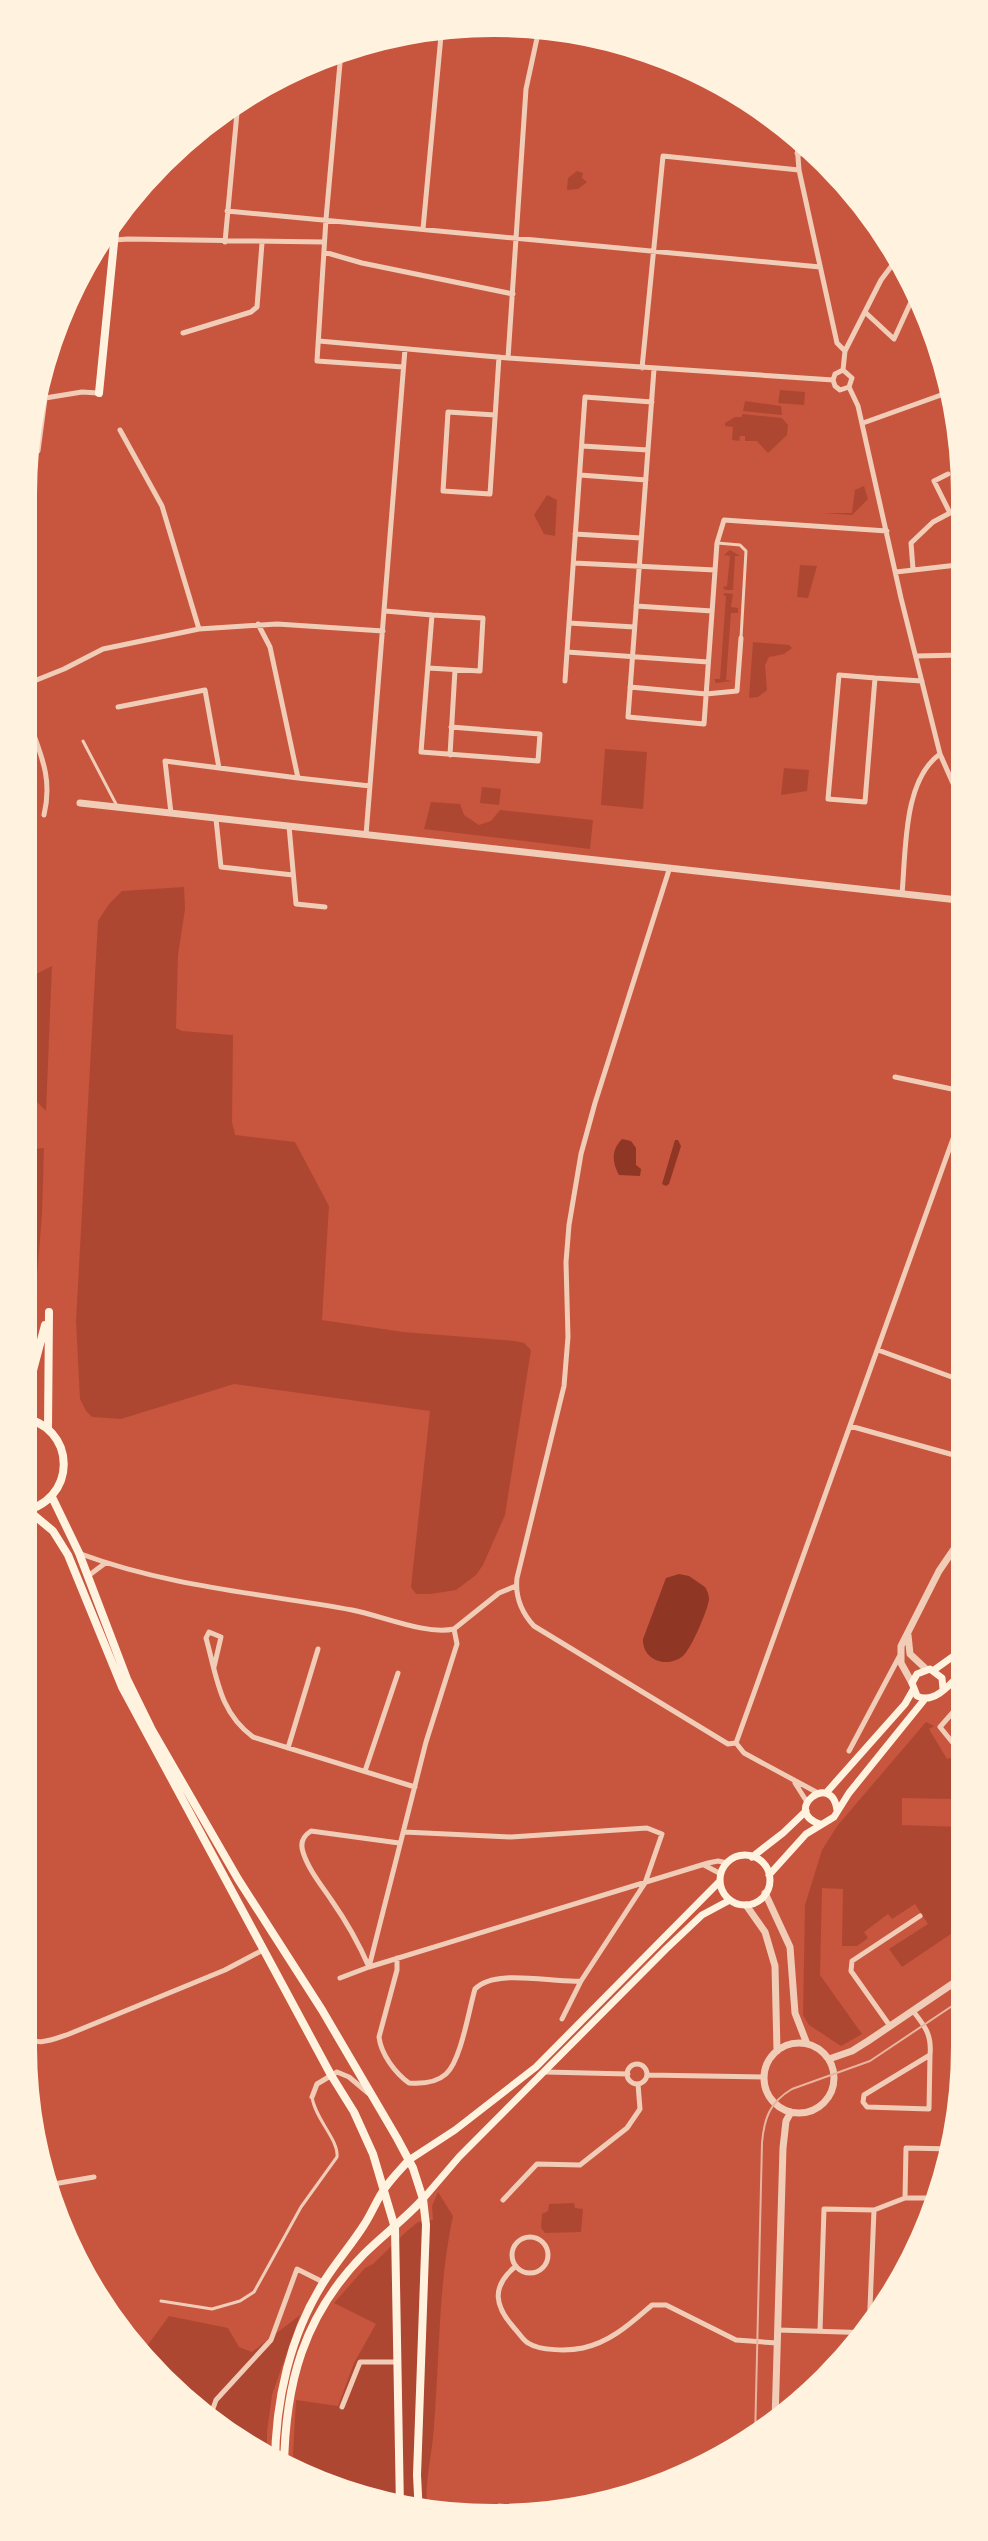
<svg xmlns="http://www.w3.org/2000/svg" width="988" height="2541" font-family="Manrope,sans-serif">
<rect width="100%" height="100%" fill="#c8553d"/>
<!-- green -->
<path fill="#ae4732" d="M577 171 583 173 582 178 587 182 578 189 567 190 568 178Z
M780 390 805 392 804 405 778 403Z
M745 401 781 406 782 415 743 411Z
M742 414 782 418 788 425 787 435 768 453 757 441H745V436H740L739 441 732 440 733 427 725 426V423L735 417H742Z
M864 486 868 499 852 515 822 513H852L855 490Z
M547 495 557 500 555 536 544 534 534 515Z
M730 550 740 556H735L733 590H725L723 587 727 586 730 556 724 555Z
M800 565 817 566 808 598 797 597Z
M725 593 733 594 731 607 738 608V613H731L726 680 732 681 716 683 714 679H720L726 596 723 595Z
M753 642 789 645 792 648 784 654 769 657 765 665 767 690 758 697 749 698Z
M605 749 647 752 643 809 601 805Z
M784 768 809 770 807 791 781 795Z
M482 787 501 789 499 805 480 803Z
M431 802 460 804 464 815 479 825 491 821 500 810 593 820 590 849 424 829Z
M184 887 185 909 178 955 176 1028 182 1031 233 1035 232 1122 235 1135 295 1142 329 1206 322 1320 403 1332 515 1341 524 1343 531 1350 505 1515 483 1565 476 1575 456 1590 430 1594H416L411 1587 430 1411 234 1384 121 1419 92 1417 86 1411 80 1399 76 1321 98 921 109 904 122 891Z
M52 966 46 1111 18 1083V983Z
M18 1144 23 1150 44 1148 42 1214 33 1325 30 1345 18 1389Z
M926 1722 934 1726 929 1729 947 1759 953 1757 959 1763 963 1795 951 1799 902 1798V1825L961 1827 969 1838 970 1921 902 1967 889 1949 928 1924 915 1904 892 1919 888 1914 864 1932 868 1938 857 1946H842L843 1889 822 1888 820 1975 862 2034 841 2046 809 2025 803 2015 805 1905 822 1850 838 1825Z
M438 2192 453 2216C438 2285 440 2355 434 2426 432 2459 423 2483 428 2518L292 2472 296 2400 338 2406 354 2363 376 2324 334 2303 365 2268 373 2264 407 2231 418 2222 433 2220 432 2206Z
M574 2203 575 2208 583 2209 581 2232 545 2233 541 2228 542 2214 548 2211 549 2204Z
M300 2315 272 2395 267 2432V2463L256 2459 139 2363 144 2350 169 2316 228 2328 239 2347 252 2352Z"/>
<!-- water -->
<path fill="#8f3625" d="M622 1139 631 1141 636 1148V1165L641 1169 640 1176 619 1175C612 1162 611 1150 622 1139Z
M675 1140H678L681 1146 669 1184 666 1186 662 1184Z
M679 1574 689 1576 705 1587C707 1590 709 1595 709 1599 708 1610 691 1649 683 1656 667 1669 642 1660 643 1639L666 1578Z"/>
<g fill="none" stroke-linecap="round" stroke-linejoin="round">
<!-- service -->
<path stroke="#f1ccb7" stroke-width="3" d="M717 543 740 545 746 551 741 638
M83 741 116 804
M161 2301 212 2309 240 2301 254 2292 301 2207 337 2157C339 2140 315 2119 312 2097"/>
<!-- minor -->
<path stroke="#f1ccb7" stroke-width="5" d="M341 52 326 219 317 361 403 367
M796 131 799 170 837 343 845 351
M797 153 825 157
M227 211 820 267
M423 229 442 25
M101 241 128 239 324 242
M225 242 238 102
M324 252 362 263 513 294
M866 313 894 339 916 291
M183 333 251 312 257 307 262 243
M319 341 508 358 833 380
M508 358 526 89 539 29
M642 368 663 156 799 170
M654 369 628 717 704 724 717 543 724 520 887 531
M843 370 845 351 881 280 899 256
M843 370 852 378 849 387
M833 380 835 386 840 390 849 387
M833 380 835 374 843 370
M849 387 858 406 901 598 940 754 967 815
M33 400 82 392 98 393
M652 402 585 397 567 652 708 662
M495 415 448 412 443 491 490 494 499 357
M863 423 955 390
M120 430 162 506 199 629
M582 446 648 450
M27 450 38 451 45 399
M580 475 646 480
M575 534 641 538
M18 544 22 564
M574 563 715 570
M913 569 911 543 933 522 950 513 934 481 948 474
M896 572 966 564
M636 606 712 611
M385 611 432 615 421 752 538 761 540 734 451 727
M569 623 634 627
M258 624 270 647 298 778 370 786
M917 656 961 655 966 660
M428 668 480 671 483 618 432 615
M875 678 839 675 828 799 865 802 875 678 922 681
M565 681 567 652
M630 687 706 694 737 691 741 638
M118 707 205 690 219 768
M450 755 455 670
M953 782 967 777
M171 813 165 761 298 778
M44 815C56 765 29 739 22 693L29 683 64 669 103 649 199 629 277 624 383 631
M216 819 221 867 293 875
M289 826 296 904 325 907
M366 835 405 349
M669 870 595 1103 581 1154 569 1225 566 1262 568 1337 564 1386 517 1578C515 1596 522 1613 534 1626L728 1744 736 1743 744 1753 818 1793
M902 894C906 851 903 780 940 754
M895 1077 966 1092
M878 1350 968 1383
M850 1426 968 1459
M81 1554C170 1587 260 1593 352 1610 383 1616 425 1635 454 1629
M88 1576 104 1564
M214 1667 221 1637 209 1632 206 1638C217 1677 219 1712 253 1737L415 1787
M969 1694 940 1727 957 1748 969 1740
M736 1743 954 1136 968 1085
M288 1748 318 1649
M849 1751 899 1657
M365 1771 398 1673
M795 1783 807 1802
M404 1832 511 1837 647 1828 662 1834 645 1883 581 1981 562 2019
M704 1865 721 1874
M397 1958V1970L379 2037C381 2054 395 2073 409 2083 422 2084 436 2083 446 2074 461 2061 469 2009 475 1989 495 1968 552 1983 580 1981
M369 1967 426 1742 457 1644 454 1629 499 1593 516 1586
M369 1967C359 1944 346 1921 332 1901 322 1886 308 1869 303 1852 300 1843 303 1836 311 1831L399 1843
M340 1978 369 1967 708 1863 718 1861 727 1863
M913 2011C925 2026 932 2035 930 2055L864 2095 863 2102 867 2107 929 2109 930 2055
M890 2026 851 1971 852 1961 920 1916
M18 2034C37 2047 49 2041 69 2034L225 1970 263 1950
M30 2042 25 2059 32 2134
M627 2074a10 10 0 1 1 20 0a10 10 0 1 1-20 0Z
M545 2072 628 2074
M647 2075 764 2077
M312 2097 317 2084 337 2072 349 2077 368 2093
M39 2175 48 2185 94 2177
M905 2198 906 2148 953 2149
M503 2200 537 2164 580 2165 627 2128 640 2109 638 2084
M512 2255a18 18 0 1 1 36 0a18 18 0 1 1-36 0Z
M516 2266C490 2287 495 2307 515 2329 519 2333 523 2340 528 2343 540 2351 569 2351 583 2348 611 2342 631 2323 652 2305H666L736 2340 777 2343
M778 2330 874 2333
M820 2331 824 2209 874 2210 905 2198H945
M869 2332 874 2210
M342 2407 360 2362H397
M209 2420 216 2400 271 2340 297 2269 323 2282
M496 2517 499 2506 510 2507V2516"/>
<!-- tertiary -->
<path stroke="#f1ccb7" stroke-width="7" d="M80 803 967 901
M908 1635 910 1654 926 1669
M912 1683 901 1663V1646L939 1571 969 1527
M765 1893 790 1947 795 2013 807 2044
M746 1905 765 1932 775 1966 777 2051
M764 2078a35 35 0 1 1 70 0a35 35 0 1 1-70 0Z
M829 2059 852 2051 868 2041 970 1972
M775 2421 783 2148 786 2121 791 2112"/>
<!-- secondary -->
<path stroke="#fff3e0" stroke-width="7" d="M934 1670 969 1645
M943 1689 942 1678 930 1669 917 1674 912 1683 917 1696C936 1706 955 1678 969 1665
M826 1793 905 1704 913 1690
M820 1824C781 1811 832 1770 837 1810
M720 1880a25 25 0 1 1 50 0a25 25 0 1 1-50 0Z
M752 1857 783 1833 806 1811
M769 1875 806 1834 834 1817 849 1793 924 1700
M409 2160 455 2130 536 2067 720 1881
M423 2199 459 2157 666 1949 702 1915 730 1900"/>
<!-- primary -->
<path stroke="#fff3e0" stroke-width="8" d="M99 393 117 213
M18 1413 26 1397 45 1325
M18 1417C79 1424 79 1504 18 1512
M48 1429 49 1312
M52 1497 79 1553 127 1679 152 1730 238 1879 322 2010 397 2138 413 2168 423 2199 426 2225 417 2475 419 2515
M29 1511 53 1531 68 1555 122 1687 331 2075 354 2112 373 2154 395 2228 400 2508
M275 2466C275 2401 290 2334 325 2280 337 2261 352 2244 364 2225 372 2213 377 2199 385 2188 392 2178 401 2169 409 2160
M284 2469C285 2384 303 2316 364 2254 383 2235 405 2219 423 2199"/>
<!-- tram -->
<path stroke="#e9b49f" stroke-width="2" d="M755 2439 762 2143C764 2118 770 2102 792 2089L870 2061 970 1994"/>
</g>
<!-- crop -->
<path d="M0 0H988V2541H0ZM494 32H494A462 462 0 0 1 956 494V2047A462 462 0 0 1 494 2509H494A462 462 0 0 1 32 2047V494A462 462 0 0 1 494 32Z" fill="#fff3e0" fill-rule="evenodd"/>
<path fill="none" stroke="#fff3e0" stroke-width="10" d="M494 32H494A462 462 0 0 1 956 494V2047A462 462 0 0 1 494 2509H494A462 462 0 0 1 32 2047V494A462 462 0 0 1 494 32Z"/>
</svg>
